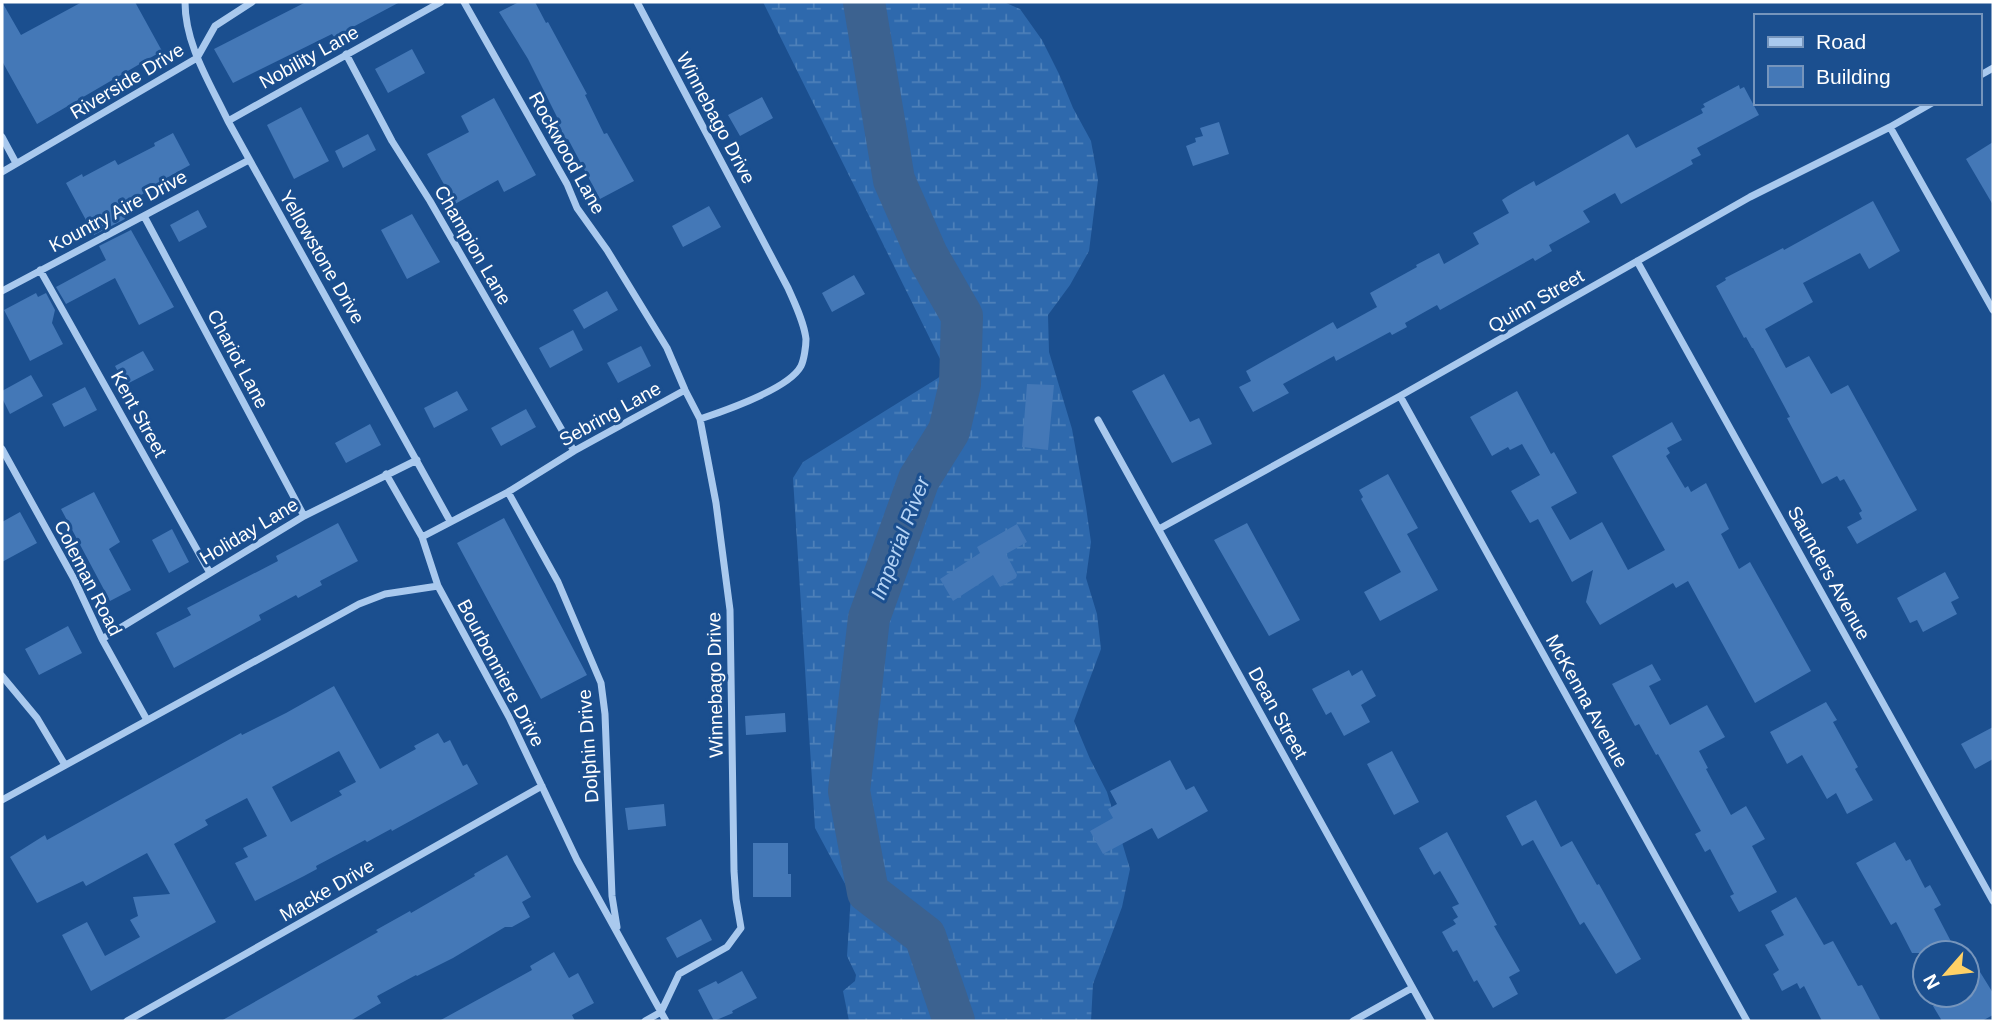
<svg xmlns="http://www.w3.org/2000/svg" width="1995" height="1023" font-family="Helvetica,sans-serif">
<defs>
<pattern id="wetland-marsh" width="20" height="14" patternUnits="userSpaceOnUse" patternTransform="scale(1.75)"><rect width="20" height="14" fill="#2e69ad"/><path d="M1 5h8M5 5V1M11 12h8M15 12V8" fill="none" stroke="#4d80b9"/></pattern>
</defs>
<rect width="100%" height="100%" fill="#1b4f8f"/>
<!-- wetland -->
<path fill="url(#wetland-marsh)" d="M763 2H1004L1020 9 1042 40 1059 74 1073 108 1091 141 1098 180 1089 251 1070 285 1048 315 1049 352 1072 429 1086 507 1091 542 1086 578 1097 614 1101 649 1074 721 1090 759 1107 792 1130 869 1122 907 1093 984 1091 1021H849L843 991 855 981 856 975 847 956 851 895 815 828 793 478 803 462 938 378 943 373 944 367Z"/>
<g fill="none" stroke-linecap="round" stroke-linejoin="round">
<!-- river -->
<path stroke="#3c6290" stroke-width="42" d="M864 2 894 180 927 255 962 316 960 384 949 431 919 479 869 618 849 791 868 892 925 936 954 1021"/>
</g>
<!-- building -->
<path fill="#4478b7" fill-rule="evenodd" d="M2 2 21 35 82 2H135L162 51 37 124 2 61Z
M306 2H400L334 37 332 34 233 83 214 49Z
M519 2H535L546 23 548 22 587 94 585 95 604 134 607 133 634 181 600 199 568 139 566 140 558 124 560 123 528 59 499 12Z
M412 49 425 73 388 93 375 69Z
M1739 85 1740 89 1744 87 1759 115 1697 148 1701 155 1691 160 1693 164 1621 204 1615 193 1583 211 1590 222 1549 245 1552 251 1535 261 1533 258 1440 310 1437 305 1405 323 1407 327 1392 335 1390 332 1336 361 1334 356 1283 384 1289 393 1253 412 1239 387 1251 381 1246 371 1333 322 1337 329 1377 307 1370 293 1417 267 1416 265 1439 253 1444 264 1479 244 1473 233 1509 213 1502 200 1508 196 1534 181 1536 186 1628 134 1636 148 1703 113 1701 109 1705 107 1703 104Z
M762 97 773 118 740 136 728 115Z
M494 98 536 175 504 192 498 180 455 204 427 154 469 132 461 116Z
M301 107 329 161 294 179 267 125Z
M1219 122 1229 154 1193 166 1186 146 1196 142 1195 138 1203 136 1200 128Z
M173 133 190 165 161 181 162 184 118 207 125 219 94 235 66 183 82 174 83 177 115 160 118 165 155 146 154 143Z
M368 134 376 150 343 168 335 151Z
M1993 142V205L1966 159Z
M1873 201 1900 251 1869 269 1860 253 1803 283 1813 302 1765 329 1786 368 1809 356 1831 394 1848 385 1917 510 1857 544 1847 527 1862 519 1859 513 1862 511 1844 479 1840 481 1837 476 1822 484 1787 418 1790 417 1753 348H1752L1746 337 1744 338 1716 286 1726 280 1725 278 1783 248 1784 250Z
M709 206 721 227 683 247 672 226Z
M198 210 207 227 179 242 170 225Z
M412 214 440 262 407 279 381 230Z
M131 230 174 307 139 325 115 278 66 304 56 287 106 260 99 246Z
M854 275 865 294 832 312 822 293Z
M607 291 618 310 584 329 573 310Z
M36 293 38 297 46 293 55 310 52 323 63 344 30 361 4 310Z
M573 330 583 350 550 368 539 348Z
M641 346 651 366 618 383 607 363Z
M143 351 154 370 125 385 115 366Z
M1164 374 1190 422 1199 418 1212 444 1172 463 1132 391Z
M31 375 43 396 10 414 2 398V391Z
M1027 384 1054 385 1048 450 1022 447Z
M85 387 97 410 64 427 52 404Z
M457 391 468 410 434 428 424 408Z
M1517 391 1551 454 1554 452 1577 493 1551 507 1570 540 1602 522 1628 570 1665 550 1612 456 1672 422 1682 440 1667 448 1670 453 1666 456 1685 488 1688 486 1691 492 1706 483 1729 529 1721 534 1739 569 1750 562 1811 671 1755 703 1688 581 1676 588 1673 583 1600 625 1586 602 1593 570 1572 582 1538 519 1530 523 1511 491 1540 475 1522 444 1510 450 1508 447 1492 456 1470 417Z
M526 409 536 427 501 446 491 428Z
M370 424 381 445 346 463 335 443Z
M1388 474 1418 528 1407 534 1438 590 1380 621 1364 592 1401 572 1361 499 1363 497 1359 490Z
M94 492 120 542 109 549 131 590 110 601 61 509Z
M20 512 37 543 2 562V522Z
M504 518 587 675 541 699 457 543Z
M338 523 358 561 320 581 322 585 298 598 296 595 259 615 261 620 174 668 156 633 191 615 187 608 278 561 276 556Z
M1247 523 1300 620 1269 636 1214 540Z
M1017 524 1027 542 1006 554 1017 575 1016 578 1000 587 993 575 953 601 940 579 980 553 977 547Z
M172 529 189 562 169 573 152 540Z
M1945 572 1959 598 1951 602 1957 614 1923 632 1917 620 1910 623 1897 598Z
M68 626 82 653 39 675 25 649Z
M1652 664 1661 680 1649 686 1670 725 1707 705 1725 737 1699 751 1708 768 1706 769 1731 815 1746 806 1765 839 1752 846 1777 892 1739 912 1730 896 1734 894 1710 849 1705 852 1695 834 1701 831 1658 754 1656 755 1639 724 1635 726 1612 684Z
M1349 670 1352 676 1362 670 1376 696 1361 705 1370 722 1344 736 1331 712 1326 715 1312 689Z
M334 686 380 769 416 749 414 746 438 733 444 743 450 740 463 766 467 764 478 784 392 831 391 829 367 842 365 840 316 866 317 869 304 876 255 901 235 863 248 857 243 848 267 836 247 798 205 820 208 825 174 844 216 922 91 991 62 935 87 922 105 956 140 937 130 920 138 916 133 897 170 894 147 853 86 886 83 881 37 903 10 857 45 835 47 840 241 733 242 735 286 713ZM339 751 356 782 339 791 342 795 291 822 272 787Z
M1826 702 1837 720 1833 722 1858 767 1855 769 1873 800 1847 814 1836 793 1827 799 1802 755 1787 764 1770 732Z
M785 713 786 732 746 735 745 716Z
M1993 727V759L1975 769 1961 744Z
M1392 751 1419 802 1394 815 1367 764Z
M1170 760 1186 790 1194 786 1208 811 1158 839 1152 828 1103 854 1090 831 1113 818 1108 809 1117 804 1110 791Z
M1536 800 1561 847 1572 841 1597 885 1599 884 1641 959 1616 974 1584 922 1580 925 1533 840 1522 846 1506 816Z
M664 804 666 826 628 830 625 808Z
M1447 832 1497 925 1494 926 1520 971 1509 977 1518 994 1493 1008 1477 980 1474 982 1457 950 1453 952 1442 932 1456 924 1453 920 1458 917 1452 907 1459 904 1440 871 1434 875 1419 848Z
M1895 842 1906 861 1910 859 1925 888 1930 885 1941 905 1934 909 1957 953H1912L1896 922 1891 925 1856 863Z
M753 843H788V874H791V897H753Z
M507 855 531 897 522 902 530 917 512 927H505L453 958 417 976 416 975 377 996 381 1003 350 1021H221L378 932 376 930 410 911 411 913 475 876 474 874Z
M1796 897 1824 945 1833 941 1858 986 1862 985 1881 1021H1822L1804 986 1800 989 1797 983 1782 991 1773 974 1779 970 1765 945 1784 935 1771 911Z
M701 919 712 940 677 958 666 938Z
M1967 951 1993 993V1015L1982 1021H1942L1933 1006 1953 995H1967Z
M554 952 569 978 578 973 594 1003 572 1015 575 1021H439L532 970 530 966Z
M742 971 757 998 732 1011 733 1013 714 1021 698 990 716 981 718 984Z"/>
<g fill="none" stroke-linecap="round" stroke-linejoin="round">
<!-- street -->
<path stroke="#a9c9ee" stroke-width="7" d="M185 2C185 45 210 83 228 121L450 521
M464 2 567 184 577 208 607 250 667 348 685 390 700 419 716 503 730 610 734 871 736 899 741 928 727 947 679 974 661 1012 645 1021
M637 2 788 288C795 304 804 322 806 339 806 346 804 360 801 366 789 389 724 411 700 419
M346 54 392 141 430 201 574 451
M1979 76 1993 68
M228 121 441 2
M1890 127 1993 310
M2 137 16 163
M2 172 197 58 215 26 252 2
M144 216 304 516
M1637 261 1993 901
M40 270 210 573
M2 291 249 160
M1400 396 1747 1021
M1098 420 1431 1021
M2 449 74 579 102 639 147 720
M386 474 422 537 438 586 509 717 577 860 666 1021
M508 492 558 582 601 683 605 714 612 896 617 927
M1159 529 1400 396 1750 197 1890 127 1932 103
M422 537 508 492 574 451 685 390
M102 639 304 516 417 460
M2 676 37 718 65 765
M2 800 359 604 385 594 438 586
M127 1021 542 786
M1353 1021 1412 988"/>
</g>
<g text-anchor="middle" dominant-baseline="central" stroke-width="6" stroke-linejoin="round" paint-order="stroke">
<!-- street labels -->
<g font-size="19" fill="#fff" stroke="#1b4f8f">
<text transform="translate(309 57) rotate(-29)">Nobility Lane</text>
<text transform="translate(127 81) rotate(-31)">Riverside Drive</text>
<text transform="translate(716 118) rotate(62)">Winnebago Drive</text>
<text transform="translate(567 153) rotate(61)">Rockwood Lane</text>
<text transform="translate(118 211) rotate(-28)">Kountry Aire Drive</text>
<text transform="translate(473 245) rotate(60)">Champion Lane</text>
<text transform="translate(322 257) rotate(60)">Yellowstone Drive</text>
<text transform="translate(1536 301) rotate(-30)">Quinn Street</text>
<text transform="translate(238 359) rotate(62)">Chariot Lane</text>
<text transform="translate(139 414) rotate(61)">Kent Street</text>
<text transform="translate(610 414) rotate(-29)">Sebring Lane</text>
<text transform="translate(249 531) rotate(-31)">Holiday Lane</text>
<text transform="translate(1829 573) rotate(61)">Saunders Avenue</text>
<text transform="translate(88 578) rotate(63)">Coleman Road</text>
<text transform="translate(501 673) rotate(62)">Bourbonniere Drive</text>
<text transform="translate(715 685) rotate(-91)">Winnebago Drive</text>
<text transform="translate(1587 701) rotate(61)">McKenna Avenue</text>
<text transform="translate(1278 713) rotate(61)">Dean Street</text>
<text transform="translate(588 746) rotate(-94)">Dolphin Drive</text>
<text transform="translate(327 890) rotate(-30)">Macke Drive</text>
</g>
<!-- water labels -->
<g font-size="21" font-style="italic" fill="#b5d3f5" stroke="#1b4f8f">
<text transform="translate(900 538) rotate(-69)">Imperial River</text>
</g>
</g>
<!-- border -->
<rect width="1995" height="1023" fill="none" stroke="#ffffff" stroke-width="7"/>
<!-- legend -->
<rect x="1754" y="14" width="228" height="91" fill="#1b4f8f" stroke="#7695bc" stroke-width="2"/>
<rect x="1768" y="37" width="35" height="10" fill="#a9c9ee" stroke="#7695bc" stroke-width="2"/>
<text x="1816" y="49" font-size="21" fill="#ffffff">Road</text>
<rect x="1768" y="66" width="35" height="21" fill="#4478b7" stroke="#7695bc" stroke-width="2"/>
<text x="1816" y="84" font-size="21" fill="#ffffff">Building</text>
<!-- north arrow -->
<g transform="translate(1946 974) rotate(242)"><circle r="33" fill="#1b4f8f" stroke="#7695bc" stroke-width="2"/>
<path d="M0-5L12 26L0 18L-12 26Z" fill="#ffd166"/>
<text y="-10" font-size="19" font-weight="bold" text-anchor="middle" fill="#ffffff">N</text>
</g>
</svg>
